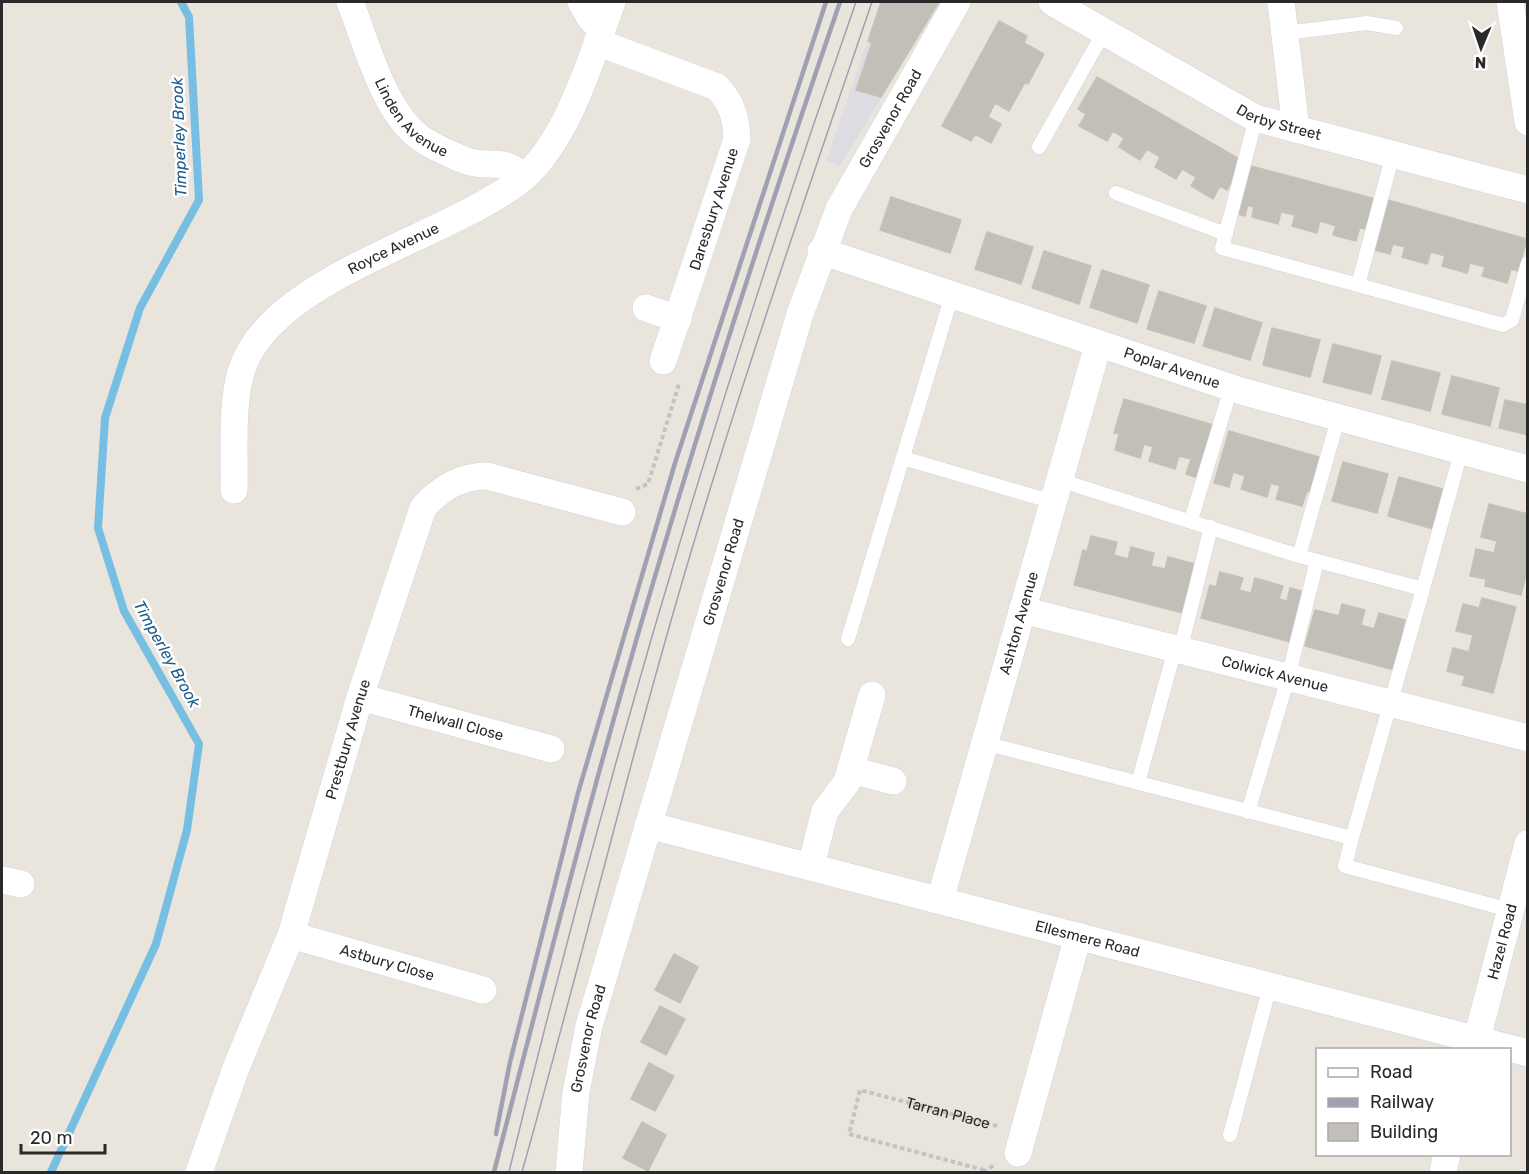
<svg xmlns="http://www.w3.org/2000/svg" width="1529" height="1174" font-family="Rubik,sans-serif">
<rect width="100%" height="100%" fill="#eae5dc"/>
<!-- industrial -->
<path fill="#dedce3" d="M881 2H939L840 166 826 161Z"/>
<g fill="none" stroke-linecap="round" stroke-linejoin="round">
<!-- stream -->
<path stroke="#77bee3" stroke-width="8" d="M51 1172 156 944 187 830 199 744 124 611 98 528 105 418 140 308 199 200 189 17 181 2"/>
</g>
<!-- building -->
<path fill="#c2bfb8" stroke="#c5c1b6" stroke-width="1.5" d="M881 2H939L881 97 856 90 872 43 868 41Z
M999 21 1027 36 1024 43 1044 54 1028 84 1011 77 1024 84 1009 111 995 103 988 117 1001 124 991 143 975 134 971 141 942 126Z
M1097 77 1243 161 1227 190 1220 186 1213 199 1191 186 1196 177 1182 169 1176 179 1155 167 1160 157 1147 149 1140 160 1119 147 1124 138 1113 131 1107 141 1079 126 1086 114 1078 109Z
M1247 165 1376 199 1368 230 1360 227 1356 241 1333 235 1336 226 1320 221 1317 233 1292 226 1295 215 1281 212 1278 224 1252 217 1254 207 1248 205 1245 216 1234 213Z
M891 197 961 220 950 253 880 230Z
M1388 200 1527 239 1518 271 1511 269 1507 283 1482 276 1485 267 1470 263 1467 273 1442 266 1445 256 1431 252 1427 264 1402 257 1405 247 1393 244 1390 254 1374 250Z
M987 232 1033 247 1021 284 975 269Z
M1044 251 1091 266 1079 304 1032 288Z
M1102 270 1149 285 1137 323 1090 307Z
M1159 291 1206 306 1194 343 1147 329Z
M1215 308 1262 323 1250 360 1203 346Z
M1272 328 1320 340 1310 377 1263 365Z
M1333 344 1381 356 1371 394 1323 382Z
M1392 361 1440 373 1430 411 1382 399Z
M1452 376 1499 388 1490 426 1442 414Z
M1124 399 1217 426 1201 479 1186 474 1191 459 1179 456 1175 469 1149 461 1153 447 1144 444 1140 458 1115 450 1119 434 1114 433Z
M1505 400 1528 405V435L1499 428Z
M1229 431 1322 458 1312 492 1307 491 1302 506 1276 499 1280 486 1271 483 1267 497 1241 489 1245 476 1233 472 1229 487 1214 483Z
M1343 462 1388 474 1377 513 1332 501Z
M1399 477 1443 489 1433 529 1388 516Z
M1489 504 1528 514V567L1521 595 1485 586 1486 579 1470 576 1476 549 1494 553 1497 541 1481 537Z
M1091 536 1117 542 1114 555 1128 559 1131 547 1154 553 1151 566 1165 569 1168 557 1195 564 1192 575 1197 577 1187 614 1074 585 1083 550 1087 551Z
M1220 572 1243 578 1239 590 1251 593 1255 578 1283 586 1279 599 1287 601 1290 588 1305 592 1294 643 1201 618 1210 585 1216 587Z
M1482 598 1516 607 1493 693 1462 685 1465 676 1447 671 1453 648 1469 652 1473 635 1456 631 1463 604 1479 608Z
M1342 604 1365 610 1361 625 1374 629 1379 613 1405 620 1402 632 1407 634 1398 671 1305 646 1315 610 1339 616Z
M674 954 698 967 680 1003 655 990Z
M660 1006 685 1019 666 1055 641 1042Z
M649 1063 674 1076 655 1111 631 1099Z
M642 1122 666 1135 648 1171 623 1158Z"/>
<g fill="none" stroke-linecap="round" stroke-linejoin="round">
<defs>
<path id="service" d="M1285 33 1367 23 1396 28
M1256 118 1222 248 1358 285
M1039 147 1104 32
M1393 154 1358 285 1503 325 1512 320 1528 263
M1116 193 1226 234
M903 458 1053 502
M1059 480 1299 556 1423 589 1352 838
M1191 520 1231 388
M1299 556 1338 419
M1423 589 1461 452
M848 639 952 295
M1180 651 1211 527
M984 743 1352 838 1345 866 1510 910
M1138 783 1175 649
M1248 812 1288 678 1317 561
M1230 1135 1270 986"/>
<g id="minor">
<path id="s2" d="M350 2C366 42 383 110 419 137 432 147 448 153 464 160 489 170 500 155 524 177"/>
<path d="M581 2 590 18 602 29"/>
<path id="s3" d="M1052 2 1255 118 1528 190"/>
<path d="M1281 2 1296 129"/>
<path d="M1510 2 1528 122"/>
<path d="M597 42 717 87C732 103 736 117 737 139L663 361"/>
<path id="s4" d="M821 251 1241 391 1528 469"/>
<path d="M646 308 678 319"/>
<path id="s5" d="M234 490C235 454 231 405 241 372 269 277 450 238 523 178 568 140 592 56 612 2"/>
<path id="s6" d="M1022 610 1528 738"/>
<path id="s7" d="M360 697 551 749"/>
<path d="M851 770 893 781"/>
<path id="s8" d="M648 825 1528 1053"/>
<path d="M811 866 825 811 847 782 872 695"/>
<path d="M2 880 21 884"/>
<path id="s9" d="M940 900 1098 345"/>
<path id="s10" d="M291 935 483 990"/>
<path id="s11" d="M1474 1050 1528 844"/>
<path d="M1018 1153 1078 936"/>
<path id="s12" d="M199 1172 236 1068 291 935 360 697 423 508C439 489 461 476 487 476L622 512"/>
<path id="s13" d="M569 1172 576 1092 589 1026 800 314 839 209 957 2"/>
<path d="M1443 1172 1447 1154"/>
</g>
</defs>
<!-- service casing -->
<use href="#service" stroke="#d1d3e1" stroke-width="15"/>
<!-- minor casing -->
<use href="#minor" stroke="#d1d3e1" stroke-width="28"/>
<!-- path -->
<g stroke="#c3c3c3" stroke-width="4" stroke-dasharray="4.5 3" stroke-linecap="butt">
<path d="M636 489 648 484 679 384"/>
<path id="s1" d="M984 1170 849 1134 860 1090 997 1126"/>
<path d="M983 1172 996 1164"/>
</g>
<!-- service -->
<use href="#service" stroke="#fff" stroke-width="14"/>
<!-- minor -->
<use href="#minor" stroke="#fff" stroke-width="27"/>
<!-- tram -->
<path stroke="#9fa0b2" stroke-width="1.5" d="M509 1172C605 777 721 385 856 2
M522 1172C582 960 633 744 697 532 751 354 812 178 872 2"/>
<!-- rail -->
<path stroke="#9fa0b2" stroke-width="4.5" d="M496 1134 510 1062 578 793 675 463 826 2
M494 1172C527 1044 560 915 595 787 667 522 751 261 840 2"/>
</g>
<g text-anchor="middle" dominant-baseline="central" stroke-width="5" stroke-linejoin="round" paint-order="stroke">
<!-- street labels -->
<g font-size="15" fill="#292929" stroke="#fff">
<text stroke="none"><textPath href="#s2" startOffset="134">Linden Avenue</textPath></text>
<text stroke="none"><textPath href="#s13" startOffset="1106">Grosvenor Road</textPath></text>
<text stroke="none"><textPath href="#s3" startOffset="258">Derby Street</textPath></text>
<text transform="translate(714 209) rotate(-72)">Daresbury Avenue</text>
<text stroke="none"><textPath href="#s5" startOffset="320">Royce Avenue</textPath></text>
<text stroke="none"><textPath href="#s4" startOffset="370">Poplar Avenue</textPath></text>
<text stroke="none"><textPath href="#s13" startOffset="621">Grosvenor Road</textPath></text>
<text stroke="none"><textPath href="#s9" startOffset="288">Ashton Avenue</textPath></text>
<text stroke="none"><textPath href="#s6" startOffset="261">Colwick Avenue</textPath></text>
<text stroke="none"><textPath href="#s7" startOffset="99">Thelwall Close</textPath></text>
<text stroke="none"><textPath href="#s12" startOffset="458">Prestbury Avenue</textPath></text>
<text stroke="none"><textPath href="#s8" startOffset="454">Ellesmere Road</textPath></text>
<text stroke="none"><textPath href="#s11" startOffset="112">Hazel Road</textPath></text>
<text stroke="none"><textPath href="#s10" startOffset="100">Astbury Close</textPath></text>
<text stroke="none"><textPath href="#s13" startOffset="135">Grosvenor Road</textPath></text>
<text stroke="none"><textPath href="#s1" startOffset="276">Tarran Place</textPath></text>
</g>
<!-- water labels -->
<g font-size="16" font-style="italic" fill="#195c8d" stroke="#fff">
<text transform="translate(179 137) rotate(-92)">Timperley Brook</text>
<text transform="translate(167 654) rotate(61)">Timperley Brook</text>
</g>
</g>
<!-- border -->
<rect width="1529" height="1174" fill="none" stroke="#292929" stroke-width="6"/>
<!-- legend -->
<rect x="1316" y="1048" width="195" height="108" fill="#ffffff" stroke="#a9a9a9" stroke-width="1.5"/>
<rect x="1328" y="1068" width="30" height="9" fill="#ffffff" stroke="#a9a9a9" stroke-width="1.5"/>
<text x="1370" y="1078" font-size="18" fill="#292929">Road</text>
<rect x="1328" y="1098" width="30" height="9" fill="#9fa0b2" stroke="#a9a9a9" stroke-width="1.5"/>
<text x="1370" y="1108" font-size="18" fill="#292929">Railway</text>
<rect x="1328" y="1123" width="30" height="18" fill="#c2bfb8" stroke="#a9a9a9" stroke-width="1.5"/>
<text x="1370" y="1138" font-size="18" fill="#292929">Building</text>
<!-- north arrow -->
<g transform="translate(1481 48) rotate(182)" stroke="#ffffff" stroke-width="4.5" paint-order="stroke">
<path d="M0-4.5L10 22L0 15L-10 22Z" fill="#292929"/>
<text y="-9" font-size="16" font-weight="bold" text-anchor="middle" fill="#292929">N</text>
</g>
<!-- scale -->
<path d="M21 1144v9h84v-9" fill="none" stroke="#292929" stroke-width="3"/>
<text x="30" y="1144" font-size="18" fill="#292929" stroke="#ffffff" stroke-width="4.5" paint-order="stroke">20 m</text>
</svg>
